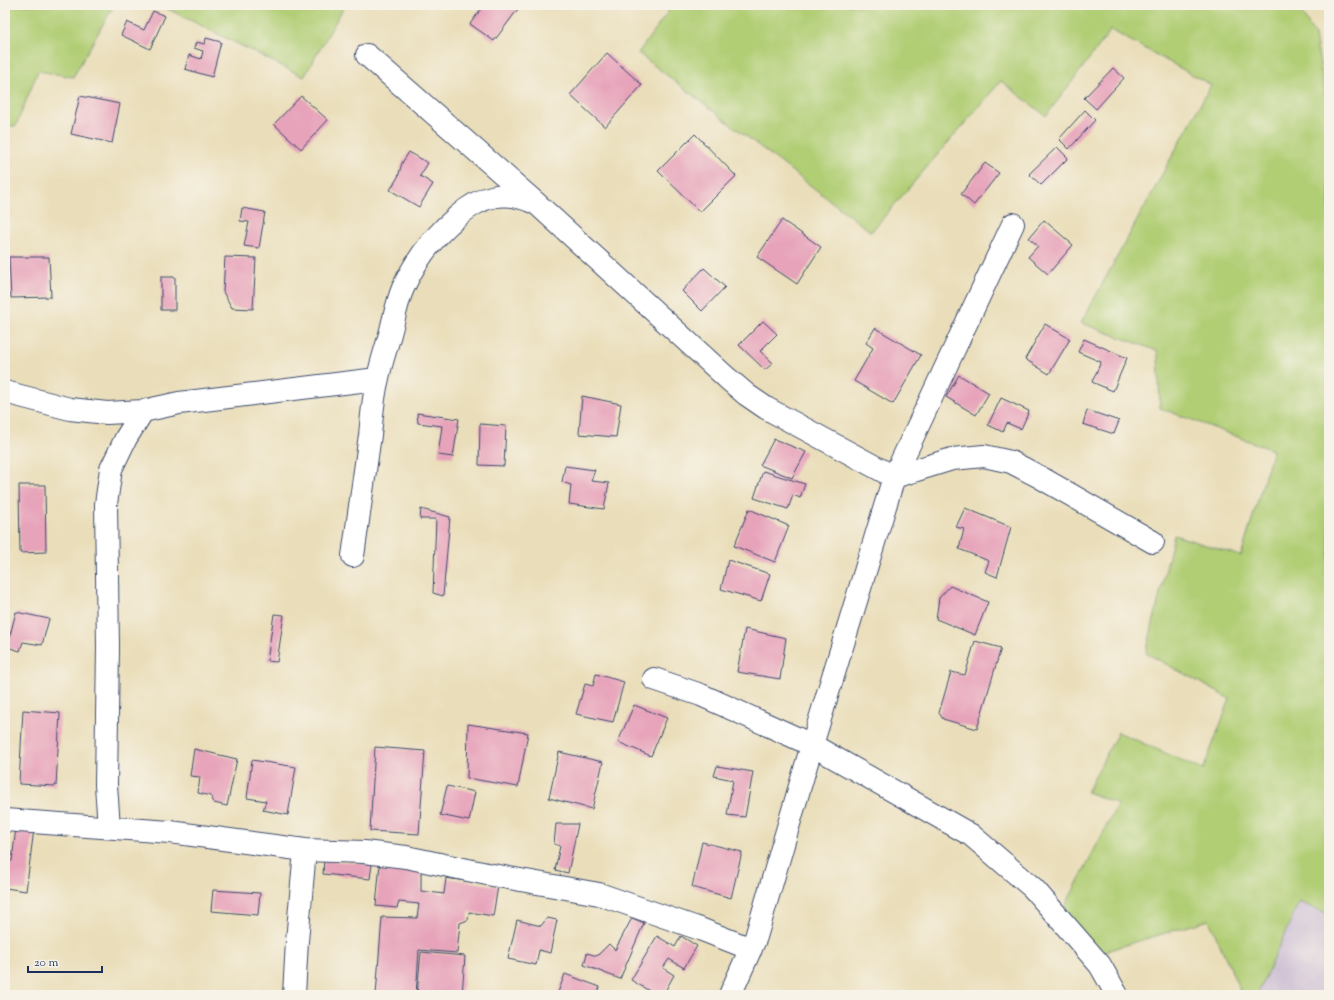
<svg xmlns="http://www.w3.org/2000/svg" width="1334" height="1000" font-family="'Sorts Mill Goudy',serif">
<rect width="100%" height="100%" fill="#f7f3e8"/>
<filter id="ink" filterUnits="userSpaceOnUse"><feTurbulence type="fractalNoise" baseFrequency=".025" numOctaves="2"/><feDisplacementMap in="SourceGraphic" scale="8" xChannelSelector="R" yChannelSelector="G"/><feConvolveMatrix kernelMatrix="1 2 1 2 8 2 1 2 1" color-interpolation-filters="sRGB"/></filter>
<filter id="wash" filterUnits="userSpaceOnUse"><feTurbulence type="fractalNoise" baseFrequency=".012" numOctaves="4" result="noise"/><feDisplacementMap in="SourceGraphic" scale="16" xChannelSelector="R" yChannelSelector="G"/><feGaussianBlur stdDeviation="0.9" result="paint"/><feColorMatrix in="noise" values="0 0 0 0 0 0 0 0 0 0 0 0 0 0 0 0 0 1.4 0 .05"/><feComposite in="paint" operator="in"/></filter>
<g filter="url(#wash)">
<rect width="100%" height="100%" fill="#eadeba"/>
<!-- industrial -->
<path fill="#ccbed4" d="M1300 901 1329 914V995H1257Z"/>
<!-- green -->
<path fill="#b1ce74" stroke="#667e69" d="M5 5H114L73 77 38 71 16 126H5Z
M160 5H345L304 77Z
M673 5H1297L1315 35 1329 118V914L1299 902 1257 995H1242L1209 920 1082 958 1060 916 1118 804 1087 792 1118 732 1203 770 1230 699 1146 653 1174 535 1241 556 1273 450 1160 408 1158 351 1081 323 1211 85 1111 30 1046 116 1001 81 871 232 638 53Z"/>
<g id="blocks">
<!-- building -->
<path fill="#e7a3ba" d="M484 5H521L494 41 470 24Z
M153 11 165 16 150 49 121 35 127 22 144 30Z
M206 38 221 42 212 77 185 69 189 55 201 59 203 51 194 48 196 42 205 44Z
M607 53 642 85 605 127 570 95Z
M1113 68 1124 78 1096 109 1084 98Z
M80 96 120 104 112 143 71 134Z
M301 96 328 120 301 149 274 124Z
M1085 110 1095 120 1069 149 1059 139Z
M695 134 736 176 700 212 658 171Z
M1057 147 1068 158 1041 185 1029 174Z
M409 152 428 163 420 176 433 184 419 207 390 190 398 177 402 163Z
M985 163 999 173 974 205 961 194Z
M242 208 265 212 259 248 244 246 249 222 240 221Z
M782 220 821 247 797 284 757 257Z
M1044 220 1073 245 1048 274 1028 257 1038 246 1029 238Z
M9 257H49L51 297 11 298Z
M225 257 256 258 253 309 232 308 223 292Z
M704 268 725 287 702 311 682 291Z
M161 277H175V310H161Z
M763 321 777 334 760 351 773 363 765 370 739 345Z
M1045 324 1070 339 1049 374 1025 359Z
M875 328 921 355 893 404 854 381 873 348 866 343Z
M1084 339 1127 358 1113 391 1092 382 1101 362 1078 352Z
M959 375 989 393 976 415 946 397Z
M582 396 621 404 616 437 579 434Z
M1001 398 1029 411 1021 429 1007 423 1003 432 988 425Z
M1087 410 1119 421 1114 434 1083 424Z
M417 413 459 419 453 457 438 455 442 426 418 423Z
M480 424 506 426 504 466 479 465Z
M774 439 806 452 792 478 760 465Z
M565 466 595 470 591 481 609 483 604 509 569 504 571 485 562 482Z
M763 471 805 484 800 498 793 495 788 509 754 498Z
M19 485H45L46 552 20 553Z
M965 508 1011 527 997 577 985 572 989 561 959 549 964 529 956 527Z
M421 509 450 517 443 596 433 593 436 519H420Z
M749 509 789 526 775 562 734 546Z
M728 560 770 574 761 601 721 589Z
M950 586 988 602 975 635 936 619 939 598Z
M16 612 49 619 42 645 23 642 20 651 7 647Z
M274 614 284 615 277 662 267 661Z
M745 629 786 638 780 679 737 672Z
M975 641 1001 648 977 729 943 719 939 713 951 672 965 675Z
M596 674 624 682 613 722 576 714 585 684 593 686Z
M634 705 667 718 651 756 618 742Z
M23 710 60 713 56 786 19 784Z
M468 724 528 733 518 787 467 778Z
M375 747 425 751 419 834 370 831Z
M194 749 237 759 227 806 214 803 211 796 198 793 200 777 190 776Z
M559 752 603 762 592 809 549 798Z
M252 760 296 767 288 815 263 810 266 801 247 798Z
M717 766 753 772 745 817 727 815 733 780 714 776Z
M447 786 475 792 469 821 440 815Z
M556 824H578L568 873 555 870 560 846 554 844Z
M16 827 34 829 26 891 5 888V860L12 861Z
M702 842 742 852 731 898 692 887Z
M324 860 372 864 370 879 323 874Z
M380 863 421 867V891L444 894 446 878 498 886 493 916 469 912 468 920 460 923 457 953 419 950 416 995H376L382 917 417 918 419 904 399 902 397 908 376 906Z
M213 890 260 893 258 915 211 911Z
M547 918 557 920 550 953 539 950 536 965 508 959 517 920 541 926Z
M632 918 644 923 620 979 584 965 587 953 597 956 609 944 615 950Z
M657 936 675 947 681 936 697 946 684 968 669 959 663 968 674 975 663 995H656L631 980Z
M421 952 465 956 462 995H417Z
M565 974 600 987 597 995H557Z"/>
</g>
</g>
<g filter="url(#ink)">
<use href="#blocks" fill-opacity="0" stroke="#3a496c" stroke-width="1"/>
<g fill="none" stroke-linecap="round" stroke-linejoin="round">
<defs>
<path id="minor" d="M367 55 536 203 727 378 747 395 766 408 894 477 952 459 984 456 1011 462 1038 476 1153 542
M5 392 70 409 107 413 143 411 179 403 377 379
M353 556C359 516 364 475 370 435 372 416 373 397 378 378 381 363 386 349 390 334 394 319 397 302 403 288 416 259 434 236 458 216 481 196 504 189 533 202
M654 679 701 695 812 745 971 835 1033 888 1100 965 1117 995
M5 820 170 832 305 850 364 852 406 857 487 874 599 894 700 929 751 949
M109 827 106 785 108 647 106 504 111 469 126 438 143 411
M294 995 297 941 305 850
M730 995 756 937 812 745 894 477 1013 224"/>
</defs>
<!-- minor casing -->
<use href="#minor" stroke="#3a496c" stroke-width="24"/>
<!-- minor -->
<use href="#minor" stroke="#fff" stroke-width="22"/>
</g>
</g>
<!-- margin -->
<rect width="1334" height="1000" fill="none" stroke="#f7f3e8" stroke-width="20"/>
<!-- scale -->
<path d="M28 966v6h74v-6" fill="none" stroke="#1b2f5e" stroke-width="2"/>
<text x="34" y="966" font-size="12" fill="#1b2f5e" stroke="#f7f3e8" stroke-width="3" paint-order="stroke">20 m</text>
</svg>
